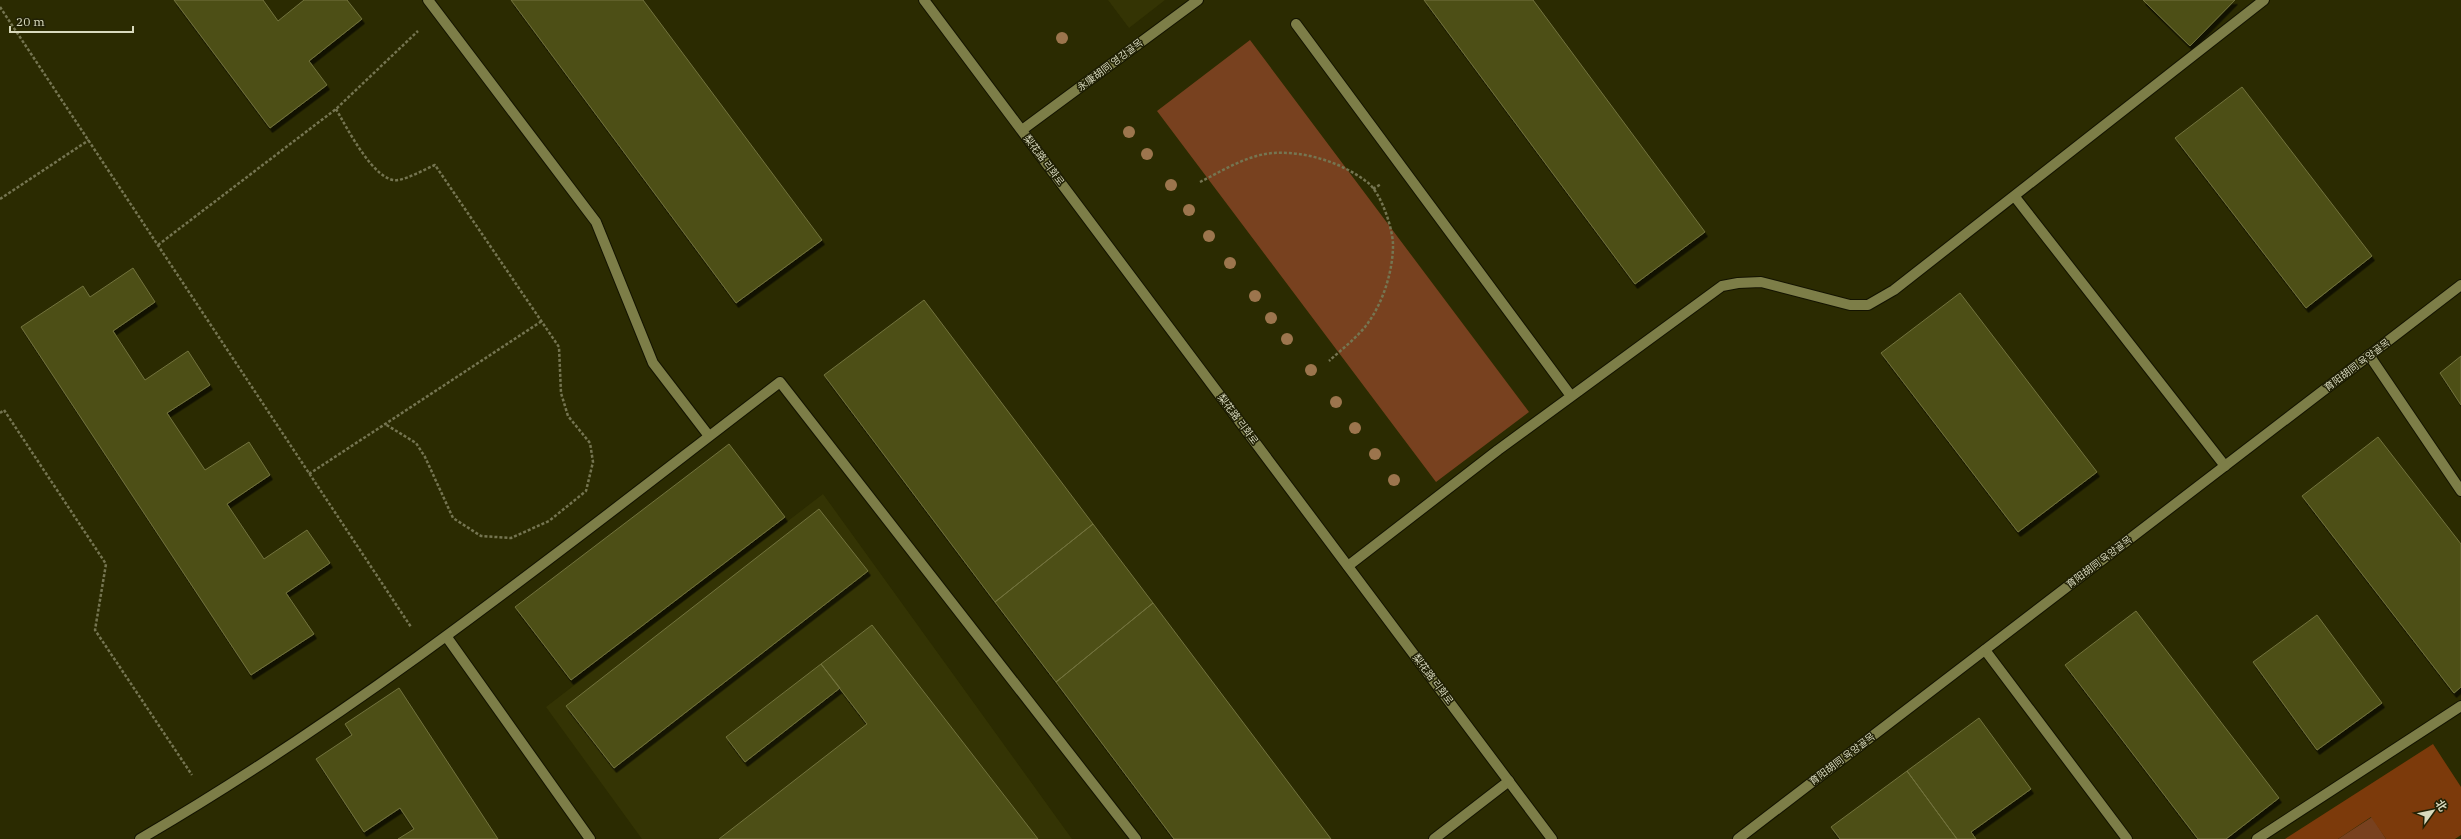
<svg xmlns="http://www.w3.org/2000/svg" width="2461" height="839" font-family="'IBM Plex Serif','Noto Sans SC','Noto Sans KR',serif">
<defs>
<filter id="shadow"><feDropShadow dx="2.5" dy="4.5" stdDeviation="0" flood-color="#0009"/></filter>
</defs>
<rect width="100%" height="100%" fill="#2b2b01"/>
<!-- built -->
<path fill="#343404" d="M1108 0H1165L1129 28Z
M823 494 1072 839H642L546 707Z"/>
<!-- green -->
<path fill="#78411f" d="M1250 40 1529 412 1436 482 1157 111Z
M2372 817 2386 839H2338Z"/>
<!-- forest -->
<path fill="#7c3a0b" d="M2433 744 2461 787V835L2455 839H2386L2371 817 2338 839H2285Z"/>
<!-- building -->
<path fill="#4e4f17" stroke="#72733d" filter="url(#shadow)" d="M174 0H263L278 21 304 0H347L362 19 309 61 327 85 270 128Z
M511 0H643L822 240 736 303Z
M1424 0H1533L1705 232 1635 284Z
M2143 0H2235L2190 46Z
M2242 87 2372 256 2306 308 2175 138Z
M133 268 155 302 113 331 145 380 188 351 210 385 167 413 205 470 249 442 270 475 227 504 264 559 307 530 330 563 286 593 314 634 251 675 21 327 83 286 90 297Z
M1960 293 2097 472 2018 532 1881 353Z
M924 300 1093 524 995 602 824 375Z
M2461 356V405L2440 373Z
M2378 437 2461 544V687L2454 693 2302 496Z
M729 444 785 517 571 680 515 607Z
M819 509 868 571 614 768 566 706Z
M1093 524 1153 603 1056 682 995 602Z
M1153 603 1331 839H1174L1056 682Z
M2136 611 2279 798 2226 839H2198L2065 665Z
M2317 615 2382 703 2317 750 2253 662Z
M872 625 1038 839H719L867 724 821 664Z
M821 664 840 688 745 762 726 737Z
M399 688 498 839H398L414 829 400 808 364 832 316 759 352 735 345 724Z
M1979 718 2031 789 1971 832 1976 839H1957L1907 771Z
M1907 771 1957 839H1840L1831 827Z"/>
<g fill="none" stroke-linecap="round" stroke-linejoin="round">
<defs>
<path id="lane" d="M428 0 596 222 653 363 709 436
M1296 24 1571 396
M2015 197 2225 466
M2369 355 2461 491
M1348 566 1498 450 1722 286 1738 283 1761 282 1850 305H1868L1894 290 2264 0
M446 636 590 839
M1985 650 2127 839
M140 839C367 707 572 541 780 382L1136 839
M2257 839 2461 706"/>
<path id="street" d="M1022 130 1198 0
M1434 839 1509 781
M1738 839 2461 285"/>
<path id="secondary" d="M924 0 1552 839"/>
</defs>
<!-- lane casing -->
<use href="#lane" stroke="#131300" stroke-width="12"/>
<!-- street casing -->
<use href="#street" stroke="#131300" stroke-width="12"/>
<!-- secondary casing -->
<use href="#secondary" stroke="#131300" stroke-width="12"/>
<!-- path -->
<path stroke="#757551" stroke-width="2.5" stroke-dasharray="3 2" stroke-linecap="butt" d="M0 7 411 627
M336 109C346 126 375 184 398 180 410 178 423 170 435 165L559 347 561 393 568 416 590 443 593 462 586 491 549 521 511 538 481 536 453 518 425 457 416 443 385 424
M1200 182C1222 171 1247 155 1273 153 1305 151 1341 162 1367 182 1381 192 1393 229 1393 245 1393 271 1383 302 1368 323 1358 337 1342 349 1329 361
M1373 189 1381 184
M0 199 89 140
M158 245 336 109 418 31
M0 413 4 410 106 564 95 630 192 775
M309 474 542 321"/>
<!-- lane -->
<use href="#lane" stroke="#7d7e48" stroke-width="10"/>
<!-- street -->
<use href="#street" stroke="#7d7e48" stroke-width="10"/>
<!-- secondary -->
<use href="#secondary" stroke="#7d7e48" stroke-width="10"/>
</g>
<!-- trees -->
<g fill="#9c754d">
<circle cx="1062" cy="38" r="6"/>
<circle cx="1129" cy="132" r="6"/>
<circle cx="1147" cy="154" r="6"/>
<circle cx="1171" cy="185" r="6"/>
<circle cx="1189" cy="210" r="6"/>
<circle cx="1209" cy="236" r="6"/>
<circle cx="1230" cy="263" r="6"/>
<circle cx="1255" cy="296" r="6"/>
<circle cx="1271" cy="318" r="6"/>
<circle cx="1287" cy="339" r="6"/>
<circle cx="1311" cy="370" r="6"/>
<circle cx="1336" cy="402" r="6"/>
<circle cx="1355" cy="428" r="6"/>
<circle cx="1375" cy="454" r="6"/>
<circle cx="1394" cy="480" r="6"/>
</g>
<g text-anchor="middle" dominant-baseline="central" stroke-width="3" stroke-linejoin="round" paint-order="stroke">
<!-- street labels -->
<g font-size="10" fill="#d9dabe" stroke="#212105">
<text transform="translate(1110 65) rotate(-37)">永康胡同 영강골목</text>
<text transform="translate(1044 160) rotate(53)">梨花路 리화로</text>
<text transform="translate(2357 365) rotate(-37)">育阳胡同 육양골목</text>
<text transform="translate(1238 419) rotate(53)">梨花路 리화로</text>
<text transform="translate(2099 562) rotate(-37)">育阳胡同 육양골목</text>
<text transform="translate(1433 679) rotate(53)">梨花路 리화로</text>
<text transform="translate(1842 759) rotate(-37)">育阳胡同 육양골목</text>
</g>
</g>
<!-- north arrow -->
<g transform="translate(2433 811) rotate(57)" stroke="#212105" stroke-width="3" paint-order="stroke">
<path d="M0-3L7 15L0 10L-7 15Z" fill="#d9dabe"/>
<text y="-6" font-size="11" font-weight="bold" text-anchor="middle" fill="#d9dabe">北</text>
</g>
<!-- scale -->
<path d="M10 26v6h123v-6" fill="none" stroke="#d9dabe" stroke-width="2"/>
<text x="16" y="26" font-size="12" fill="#d9dabe" stroke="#212105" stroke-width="3" paint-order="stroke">20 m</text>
</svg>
